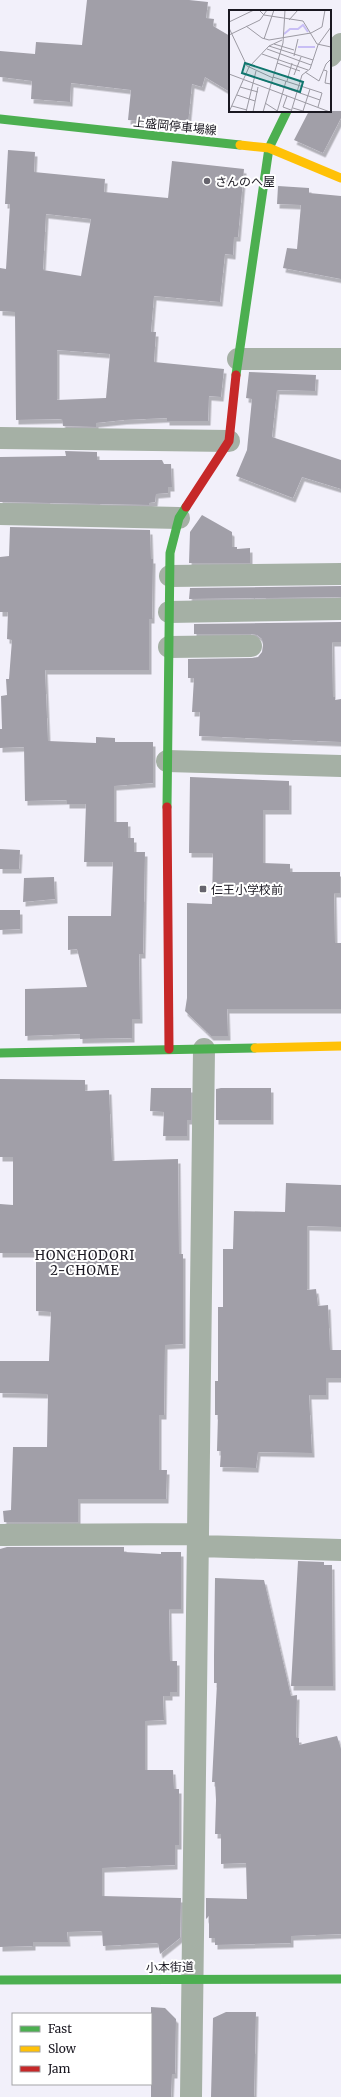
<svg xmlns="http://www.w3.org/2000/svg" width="341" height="2097" font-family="Merriweather,'Noto Sans JP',serif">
<defs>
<filter id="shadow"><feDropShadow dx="2.5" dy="4.5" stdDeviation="0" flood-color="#0004"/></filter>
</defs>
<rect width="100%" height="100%" fill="#f2f0fa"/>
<!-- building -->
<path fill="#a19fa8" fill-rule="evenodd" filter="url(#shadow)" d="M87 0H189L208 2 206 18 214 19 213 26 230 36V92L205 77 202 87 192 84 188 124 156 122 128 120 131 90 71 83 70 102 31 99 32 81 0 77V51L35 54 36 42 82 45Z
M309 111H341V118L323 153 294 140Z
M8 150 35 152 34 172 105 179 104 192 168 198 172 161 244 169 238 237H234L233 255 225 254 220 302 154 296 151 332H156L154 362 224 369 221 397 209 396 208 421H167V418L124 420 96 423V427L63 426 62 419 16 420 15 312 0 311V268L6 269 10 204H5ZM46 214 91 219 81 276 43 270ZM57 350 110 354 106 398 57 400Z
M278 186 309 188V193L341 196V279L283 268 287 248 297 249 301 205 277 204Z
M249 372 316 375 315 391 277 390 272 437 341 460V489L302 477 293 498 236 476 247 450 252 399 246 398Z
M65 451 97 452V460H162L164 464H171L172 487H168V493L156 494 155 502 149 503V505L0 502V457L66 456Z
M202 515 232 532V547H237V549L250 548V563H189L190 532Z
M10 527 150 530 151 559H153L152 619H149V670H45L48 741 96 743V737L115 738V742H153V783L114 786V822H128V838H134V852H145L143 954H139L140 1019H132V1038L80 1039V1034L25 1036V989L87 987 77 949 68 950V916H111L113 862H84L86 804H67V800L25 801 24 747 0 748V729H2L1 696 7 695 6 679H9L12 640 7 639 8 612H0V557L9 556Z
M341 586V597L189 599 190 588Z
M341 622V642H332L333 697H335V700L341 699V742L199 736 200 712H192L194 678H188V659L252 658 258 657 262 652 263 645 262 639 257 635 251 634H194V624Z
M190 777 289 781V810H263V863L290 864V872H340V893H334L335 943H341V1009H227L228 1036H211L185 1011 187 998V903L212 904 213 853H189Z
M0 849 20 850 19 869H0Z
M54 877 55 899 23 902 24 878Z
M0 910H20V929L0 930Z
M0 1079 85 1080V1091L109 1090 112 1161 178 1159 179 1254H183V1344L165 1345 164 1415H159V1470H167L166 1499H78V1522H4L3 1511 11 1510 13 1447H47L48 1394 0 1393V1361H49L51 1312 36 1311V1253H0V1204L13 1205V1157H0Z
M151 1088H191V1120H187V1136H163L164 1112 150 1111Z
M221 1088H271V1120H216V1089Z
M286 1183 341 1185V1227L307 1226V1290L316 1289 318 1306 328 1305 330 1350H341V1378H326V1395H309L312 1453 258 1452 256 1468 220 1467 221 1451H217L218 1415H215V1381H218V1307H223V1249H233L234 1211 285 1212Z
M7 1547H124V1552L161 1554V1552H181V1609H169L170 1661H177V1692H170V1696H163L164 1720 145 1721V1770H173L174 1789H179V1845H175V1865L102 1868V1896L181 1898 180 1938 160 1954 158 1943 103 1946 102 1931 67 1932 68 1942H33V1946L0 1947V1549Z
M298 1561 324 1562V1565H332L333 1686H291Z
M215 1578 264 1580 291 1696 297 1695 296 1738H299V1745L337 1736 341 1749V1934L291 1936V1943L215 1945V1938H209V1916L206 1919V1898L247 1899 246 1863 221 1864V1834H215L216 1800 215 1782H212L217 1683H214V1656Z
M151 2007 165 2008 176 2019 175 2074H172L171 2097H151Z
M226 2012H256L254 2097H211L213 2018Z"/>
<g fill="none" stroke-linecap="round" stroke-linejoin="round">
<!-- street -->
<path stroke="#a5b0a5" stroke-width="22" d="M330 56 341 44
M238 359H341
M0 438 229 441
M0 514 179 518
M170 576 341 574
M169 612 341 609
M169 647 251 646
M167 761 341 766
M0 1535 197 1534
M198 1546 341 1550
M191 2097 204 1049"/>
<!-- fast -->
<path stroke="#4caf50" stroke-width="9" d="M0 119 240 145
M236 375 269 148 287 111
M167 807 170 553 179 518 186 507
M0 1053 255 1048
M0 1980 341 1979"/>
<!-- slow -->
<path stroke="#ffc107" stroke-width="9" d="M240 145 269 148 341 178
M255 1048 341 1046"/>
<!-- jam -->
<path stroke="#c62828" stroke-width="9" d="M186 507 229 441 236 375
M167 807 169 1049"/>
</g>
<!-- markers -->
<g fill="#66646d" stroke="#fff" stroke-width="1.5">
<circle cx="207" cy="181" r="4"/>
<rect x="199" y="885" width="8" height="8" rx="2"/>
</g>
<g text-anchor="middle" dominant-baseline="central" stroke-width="4" stroke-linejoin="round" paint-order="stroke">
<!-- street labels -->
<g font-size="12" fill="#1a1821" stroke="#fff">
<text transform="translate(175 126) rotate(6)">上盛岡停車場線</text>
<text transform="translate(170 1967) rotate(-1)">小本街道</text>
</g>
<!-- poi labels -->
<g font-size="12" fill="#1a1821" stroke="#fff" text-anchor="start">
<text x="215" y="181">さんのへ屋</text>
<text x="211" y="889">仁王小学校前</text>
</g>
<!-- neighbourhood labels -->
<g font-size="13" letter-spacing="1" fill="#1a1821" stroke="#fff">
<text x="85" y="1255">HONCHODORI<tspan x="85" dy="15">2-CHOME</tspan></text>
</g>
</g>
<!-- overview -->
<g transform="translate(229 10)">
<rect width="102" height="102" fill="#f2f0fa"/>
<path fill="none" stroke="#c8bef5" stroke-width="2" d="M55 24 61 19H69L74 15 79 22M69 37H86"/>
<path fill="none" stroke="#9c9aa3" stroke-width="1" d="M30 0 35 5 74 11 88 34 102 37M60 10 69 0M0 12 25 0M17 16 33 28 40 30 82 23M0 18 18 56 44 68M82 23 93 17 96 0M0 25 31 10 38 0M35 29 45 0M45 34 65 40M40 36 84 50M40 36 53 30M38 39 82 55M33 44 79 60M65 46 69 29M48 53 71 61M95 60 98 61 96 73 102 74M76 62 90 71 97 54 102 49M0 64 101 102M65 65 72 47M25 67 91 90M44 67 93 83 89 97M58 71 63 53M11 77 29 82M8 85 26 91M53 85 57 71M58 86 54 97 62 100M36 93 50 102M3 96 18 100M64 98 77 102M74 101 81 79M0 102 20 57 40 36M17 102 27 61M24 102 29 77M34 102 54 33 56 0M48 102 53 85M62 102 73 65 81 59 89 35 102 17"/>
<path fill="#0f766e" fill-opacity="0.15" stroke="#0f766e" stroke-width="2" d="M16 53 74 72 71 82 13 63Z"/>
<rect width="102" height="102" fill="none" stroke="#1a1821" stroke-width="2"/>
</g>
<!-- legend -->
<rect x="12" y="2013" width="140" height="72" fill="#ffffff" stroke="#a3a3a6"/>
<rect x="20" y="2026" width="20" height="6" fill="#4caf50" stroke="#a3a3a6"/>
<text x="48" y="2033" font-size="12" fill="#1a1821">Fast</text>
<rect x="20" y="2046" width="20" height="6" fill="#ffc107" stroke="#a3a3a6"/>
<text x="48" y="2053" font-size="12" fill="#1a1821">Slow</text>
<rect x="20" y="2066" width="20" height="6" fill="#c62828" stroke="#a3a3a6"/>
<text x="48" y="2073" font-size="12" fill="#1a1821">Jam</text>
</svg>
